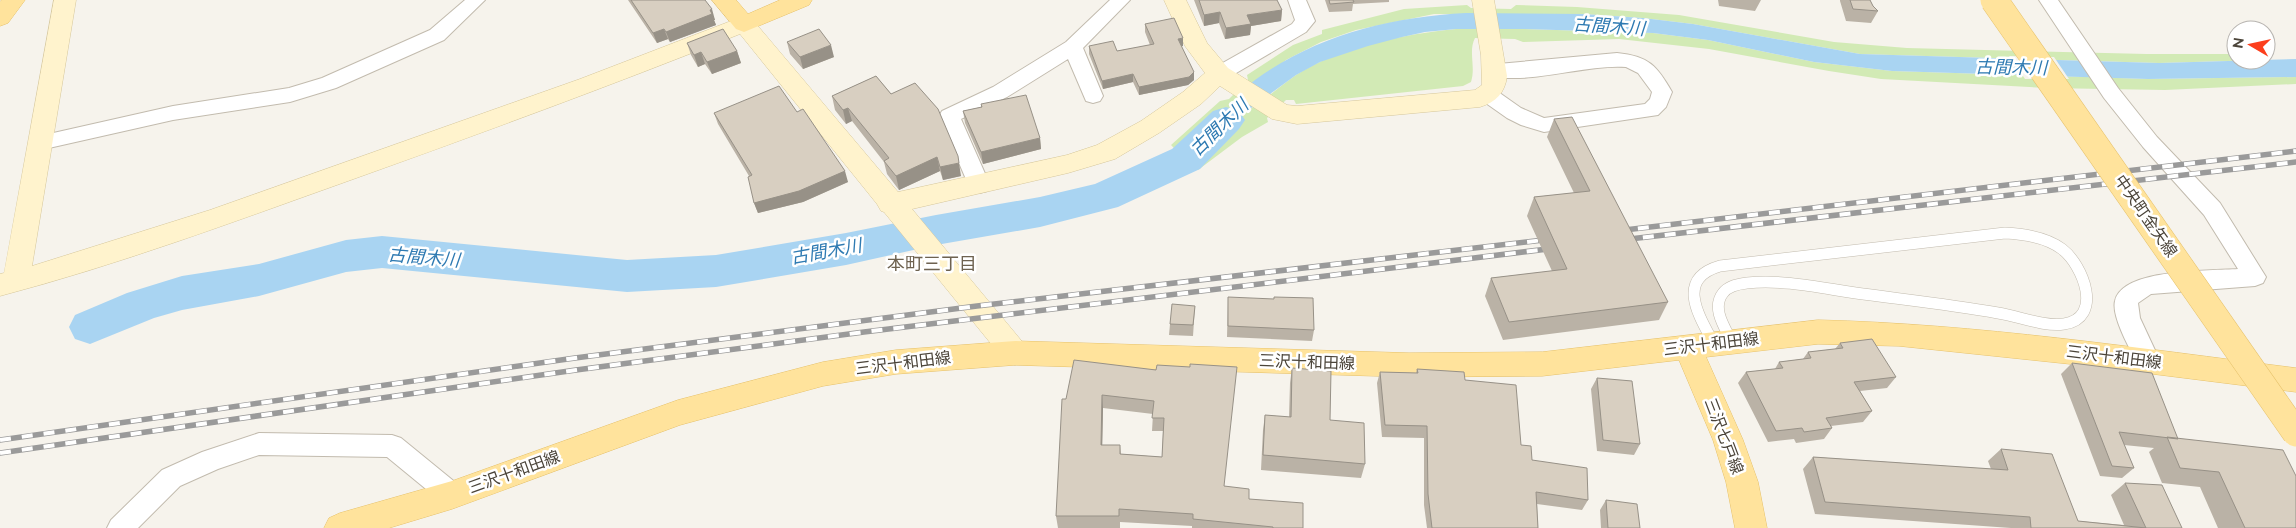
<svg xmlns="http://www.w3.org/2000/svg" width="2296" height="528" font-family="Raleway,'Noto Sans JP',sans-serif">
<rect width="100%" height="100%" fill="#f6f3ec"/>
<!-- green -->
<path fill="#d2eab5" d="M1467 5 1471 8 1511 9 1516 5 1577 7 1679 15 1834 42 1907 48 2147 54H2236V60H2262L2159 63 1860 54 1693 24 1643 18 1583 14H1434L1356 30 1321 42 1286 60 1233 104 1222 117 1203 128 1182 156 1171 145 1220 101 1229 99 1248 80 1247 75 1293 45 1322 34V30L1404 9Z
M1456 29H1522L1653 33 1708 40 1814 62 1892 71 2149 79 2296 77V84L2165 90 2046 88 1881 79 1829 71 1709 49 1619 39 1523 42 1515 39 1475 38C1468 51 1476 67 1471 82L1463 86 1296 104 1294 100H1286L1267 118 1268 122 1242 137 1198 170 1188 161C1214 135 1242 115 1271 94 1279 88 1287 81 1296 75 1339 47 1405 34 1456 29Z"/>
<!-- water -->
<path fill="#a9d4f2" d="M1466 13 1583 14 1643 18 1693 24 1860 54 2159 63 2296 59V77L2148 79 1892 71 1814 62 1708 40 1653 33 1522 29H1456L1425 32 1402 37 1368 46 1320 62 1296 75 1232 122 1211 138 1188 161 1182 156C1189 148 1195 134 1203 128 1209 124 1216 122 1222 117 1234 106 1242 89 1255 80 1317 35 1390 17 1466 13Z"/>
<!-- pier -->
<path fill="#f6f3ec" d="M2009 56 2054 57 2069 79H2025Z"/>
<g fill="none" stroke-linecap="round" stroke-linejoin="round">
<!-- river -->
<path fill="#a9d4f2" fill-rule="evenodd" d="M1226 107 1239 111 1245 120 1239 129 1200 169 1118 207 1040 227 936 245 846 265 716 287 627 292 382 268 346 272 259 296 182 310 154 318 90 344 75 339 69 327 75 315 127 293 182 276 259 264 346 240 382 236 627 260 716 255 846 233 936 215 1040 197 1095 184 1172 149 1213 111Z"/>
<defs>
<path id="lane" d="M1714 344C1699 316 1675 279 1720 266L2005 233C2025 234 2046 237 2062 249 2083 265 2104 318 2064 324 2043 327 2019 316 1998 313 1953 305 1908 300 1863 294 1825 289 1786 279 1747 283 1738 284 1728 286 1723 293 1711 308 1725 328 1732 342"/>
<path id="street" d="M465 0H485L444 40 336 88 290 102 173 120 40 150 33 148 30 143 33 138 40 136 173 106 289 88 322 78 430 30Z
M1110 0H1130L1083 48 1103 96 1100 101 1093 103 1086 101 1068 59 1007 97 961 119 990 185 987 191 979 193 971 191 939 116 942 111 993 87 1066 42Z
M1288 0H1306L1315 21 1306 32 1226 79 1219 81 1212 79 1209 74 1212 69 1292 24 1295 20Z
M2039 0H2058L2118 88 2157 137 2220 203 2266 277 2263 283 2255 286 2151 294 2138 303 2140 318 2160 361 2156 368 2148 371 2140 368C2132 353 2111 317 2115 301 2122 268 2211 271 2238 269L2204 215 2143 147 2104 98Z
M1617 53C1649 56 1657 66 1672 92L1666 107 1658 115 1544 132 1521 125 1507 118 1480 99 1477 94 1480 89 1487 87 1494 89 1521 108 1544 118 1645 104 1650 99 1652 92 1638 73 1626 67C1583 64 1528 86 1487 75L1484 70 1487 65Z
M259 433 392 435 401 438 461 487 465 495 461 503 452 507 443 503 387 457 259 455 218 469 180 486 138 528H107L111 520 162 470 202 452Z"/>
<path id="secondary" d="M54 0H76L32 266 210 210 580 79 744 16 752 19 898 192 1067 155 1097 145 1141 121 1183 92 1205 73 1185 46 1164 0H1186L1207 43 1228 68 1287 105 1297 106 1475 90 1482 85 1481 55 1472 0H1494L1507 76C1505 93 1496 102 1480 107L1297 124 1272 119 1220 86 1201 104 1159 133 1115 159 1068 173 912 209 1025 345 1030 353 1025 361 1015 365 1005 361 884 212 881 211 877 204 740 34C610 86 479 134 348 181 233 222 118 265 0 296V274L4 273Z"/>
<path id="primary" d="M2 0H25L8 23 0 26V2Z
M712 0H736L748 14 780 0H812L809 5 744 32 736 29Z
M1818 320C1978 324 2137 348 2296 368V392L2089 366 1899 346 1818 344 1706 357 1743 440 1758 482 1767 528H1735L1726 482 1713 440 1679 360 1542 376 1409 377 1015 365 896 374 823 386 680 425 452 509 389 528H324L329 518 340 513 452 481 678 400 823 362 896 350 1015 341 1409 353 1542 352Z"/>
</defs>
<!-- lane casing -->
<use href="#lane" stroke="#c2bbae" stroke-width="12"/>
<!-- street casing -->
<use href="#street" stroke="#c2bbae" stroke-width="2"/>
<!-- secondary casing -->
<use href="#secondary" stroke="#d6c79b" stroke-width="1"/>
<!-- primary casing -->
<use href="#primary" stroke="#e6c16a" stroke-width="1"/>
<!-- lane -->
<use href="#lane" stroke="#fff" stroke-width="11"/>
<!-- street -->
<use href="#street" fill="#fff" fill-rule="evenodd"/>
<!-- secondary -->
<use href="#secondary" fill="#fff3cd" fill-rule="evenodd"/>
<!-- primary -->
<use href="#primary" fill="#ffe39c" fill-rule="evenodd"/>
<defs>
<path id="rail" d="M1616 231 2296 151
M1621 240 2296 162
M0 440 575 358 977 306 1552 239
M0 453 576 370 864 332 1556 248"/>
</defs>
<!-- rail casing -->
<use href="#rail" stroke="#9a9a9a" stroke-width="5.5"/>
<!-- rail -->
<use href="#rail" stroke="#fff" stroke-width="4" stroke-dasharray="11" stroke-linecap="butt"/>
<defs>
<path id="primary-bridge" d="M1994 0 2296 433"/>
</defs>
<!-- primary-bridge casing -->
<use href="#primary-bridge" stroke="#e6c16a" stroke-width="28" stroke-linecap="butt"/>
<!-- primary-bridge -->
<use href="#primary-bridge" stroke="#ffe39c" stroke-width="27"/>
</g>
<!-- wall -->
<path fill="#bab2a6" fill-rule="evenodd" d="M628 0H705L715 20H714L716 25 670 42 668 39 657 43Z
M1194 0H1277L1282 10 1281 21 1251 26 1250 35 1225 39 1219 23 1204 26Z
M1325 0H1389V2L1353 4 1352 11 1329 12Z
M1718 0H1761L1755 11 1719 6Z
M1840 0H1870L1873 6 1878 11 1871 23 1846 21 1840 1Z
M1145 24 1183 46H1181L1194 80 1188 85 1139 95 1133 82 1103 89 1089 54V46L1117 51 1150 45 1145 32Z
M787 42 834 57 803 69 790 54Z
M687 43 737 51 741 63 712 74 705 64 698 67 691 55Z
M876 76 961 176 943 180 940 171 899 190 887 174 884 162 852 121 846 124 835 110 832 96Z
M981 104 1040 138 1041 149 983 164 965 123 963 111 981 107Z
M797 112 848 182 803 202 758 213 754 203 749 176 718 124 714 113Z
M1554 119 1668 302 1659 320 1503 340 1485 296 1491 278 1552 271 1527 216 1534 197 1574 193 1547 137Z
M1228 297 1314 330 1312 341 1227 337Z
M1195 306 1193 336 1169 335 1170 324Z
M1840 343 1896 377 1887 388 1860 391 1872 411 1863 422 1831 426 1832 428 1824 439 1796 443 1794 439 1768 442 1738 383 1746 372 1775 369 1779 362 1803 359 1808 352 1835 349Z
M2072 363 2178 439 2296 528H2218L2200 487 2162 483 2149 452 2154 448 2124 445 2134 468 2122 478 2100 476 2061 374Z
M1292 368 1330 420 1365 464 1361 478 1261 470 1263 430 1265 415 1289 417 1290 383Z
M1417 369 1465 380 1532 460 1588 500 1582 510 1537 504 1538 528H1427L1424 505V438L1382 437 1377 383 1380 372 1416 373Z
M1156 370 1224 486 1303 528H1192V526L1120 522V528H1058L1056 516 1066 399ZM1103 408 1153 414 1152 431H1163L1162 457 1121 454 1120 445H1102Z
M1597 378 1640 444 1634 455 1597 451 1591 389Z
M2001 449 2078 521 2124 525 2111 495 2125 483 2182 528H2011L1815 514 1803 469 1813 457 1991 469 1988 461Z
M1606 500 1640 528H1601L1600 510Z"/>
<!-- shaded-wall -->
<path fill="#979187" d="M712 9 715 20H714L716 25 670 42 666 32Z
M1282 10 1281 21 1251 26 1250 35 1225 39 1226 28 1247 15Z
M1220 12 1219 23 1204 26V15Z
M664 29 668 39 657 43 653 33Z
M1183 38V46L1178 47V39Z
M831 45 834 57 803 69 800 57Z
M737 51 741 63 712 74 707 62Z
M701 52 705 64 698 67 694 55Z
M1194 72V80L1188 85 1139 95V87Z
M1133 74V82L1103 89 1102 81Z
M848 108 852 121 846 124 843 110Z
M1040 138 1041 149 983 164 981 152Z
M937 157 940 171 899 190 896 176Z
M959 163 961 176 943 180 940 167Z
M845 171 848 182 803 202 758 213 754 203Z
M1102 395 1103 408 1102 458 1101 445Z"/>
<!-- building -->
<path fill="#d8cfc1" stroke="#979187" fill-rule="evenodd" d="M631 0H705L712 9 710 10 712 14 666 32 664 29 653 33Z
M1199 0H1277L1282 10 1247 15 1251 24 1226 28 1220 12 1204 15Z
M1329 0H1353L1354 2 1330 4Z
M1850 0H1870L1873 6 1878 11 1853 9Z
M1174 18 1183 38 1178 39 1194 72 1189 77 1139 87 1133 74 1102 81 1089 46 1113 41 1117 51 1154 44 1145 24Z
M723 29 737 51 707 62 701 52 694 55 687 43Z
M819 29 831 45 800 57 787 42Z
M876 76 891 94 915 83 938 109 958 156 959 163 940 167 937 157 896 176 884 161 889 158 848 108 843 110 832 96Z
M779 86 797 112 803 109 845 171 799 191 754 203 748 177 752 175 714 113Z
M1026 95 1040 138 981 152 963 111 982 107 981 104Z
M1572 117 1668 302 1509 322 1491 278 1567 269 1534 197 1590 191 1554 119Z
M1228 297 1274 299V297L1313 298 1314 330 1228 326Z
M1172 304 1195 306 1193 325 1170 324Z
M1872 339 1896 377 1854 382 1872 411 1826 418 1832 428 1804 432 1802 428 1776 431 1746 372 1783 368 1779 362 1811 358 1808 352 1843 348 1840 343Z
M1074 360 1156 370 1157 365 1190 367V364L1237 367 1224 486 1249 489V499L1303 503V528H1273V527L1193 519V514L1119 509V516H1056L1062 399H1066ZM1102 395 1154 401 1152 418H1164L1162 457 1120 454V445H1101Z
M2072 363 2152 373 2178 439 2119 432 2134 468 2112 466Z
M1292 368 1331 371 1330 420 1364 423 1365 464 1263 455 1265 415 1291 417Z
M1417 369 1464 372 1465 380 1516 385 1521 445 1531 446 1532 460 1587 468 1588 500 1536 492 1538 528H1432L1428 494 1427 426 1385 425 1380 372 1418 373Z
M1597 378 1632 381 1640 444 1603 440Z
M2167 437 2283 450 2296 476V528H2245L2219 472 2180 468Z
M2001 449 2052 454 2078 521 2146 528 2125 483 2162 485 2182 528H2031L2030 517 1825 502 1813 457 2008 470Z
M1606 500 1637 504 1640 528H1608Z"/>
<g text-anchor="middle" dominant-baseline="central" stroke-width="5" stroke-linejoin="round" paint-order="stroke">
<!-- street labels -->
<g font-size="16" fill="#4b4439" stroke="#fff">
<text transform="translate(2146 216) rotate(55)">中央町金矢線</text>
<text transform="translate(1711 344) rotate(-7)">三沢十和田線</text>
<text transform="translate(2114 357) rotate(7)">三沢十和田線</text>
<text transform="translate(1307 362) rotate(2)">三沢十和田線</text>
<text transform="translate(903 363) rotate(-7)">三沢十和田線</text>
<text transform="translate(1724 436) rotate(69)">三沢七戸線</text>
<text transform="translate(514 472) rotate(-20)">三沢十和田線</text>
</g>
<!-- water labels -->
<g font-size="18" font-style="italic" fill="#2e7ab2" stroke="#fff">
<text transform="translate(1609 26) rotate(4)">古間木川</text>
<text transform="translate(2011 67) rotate(1)">古間木川</text>
<text transform="translate(1219 127) rotate(-44)">古間木川</text>
<text transform="translate(826 251) rotate(-10)">古間木川</text>
<text transform="translate(424 257) rotate(5)">古間木川</text>
</g>
<!-- neighbourhood labels -->
<g font-size="18" fill="#6e6250" stroke="#fff">
<text x="932" y="263">本町三丁目</text>
</g>
</g>
<!-- north arrow -->
<g transform="translate(2251 45) rotate(279)"><circle r="24" fill="#ffffff" stroke="#b7b4b0"/>
<path d="M0-4L9 19L0 12L-9 19Z" fill="#fc3f1d"/>
<text y="-8" font-size="14" font-weight="bold" text-anchor="middle" fill="#4b4439">N</text>
</g>
</svg>
